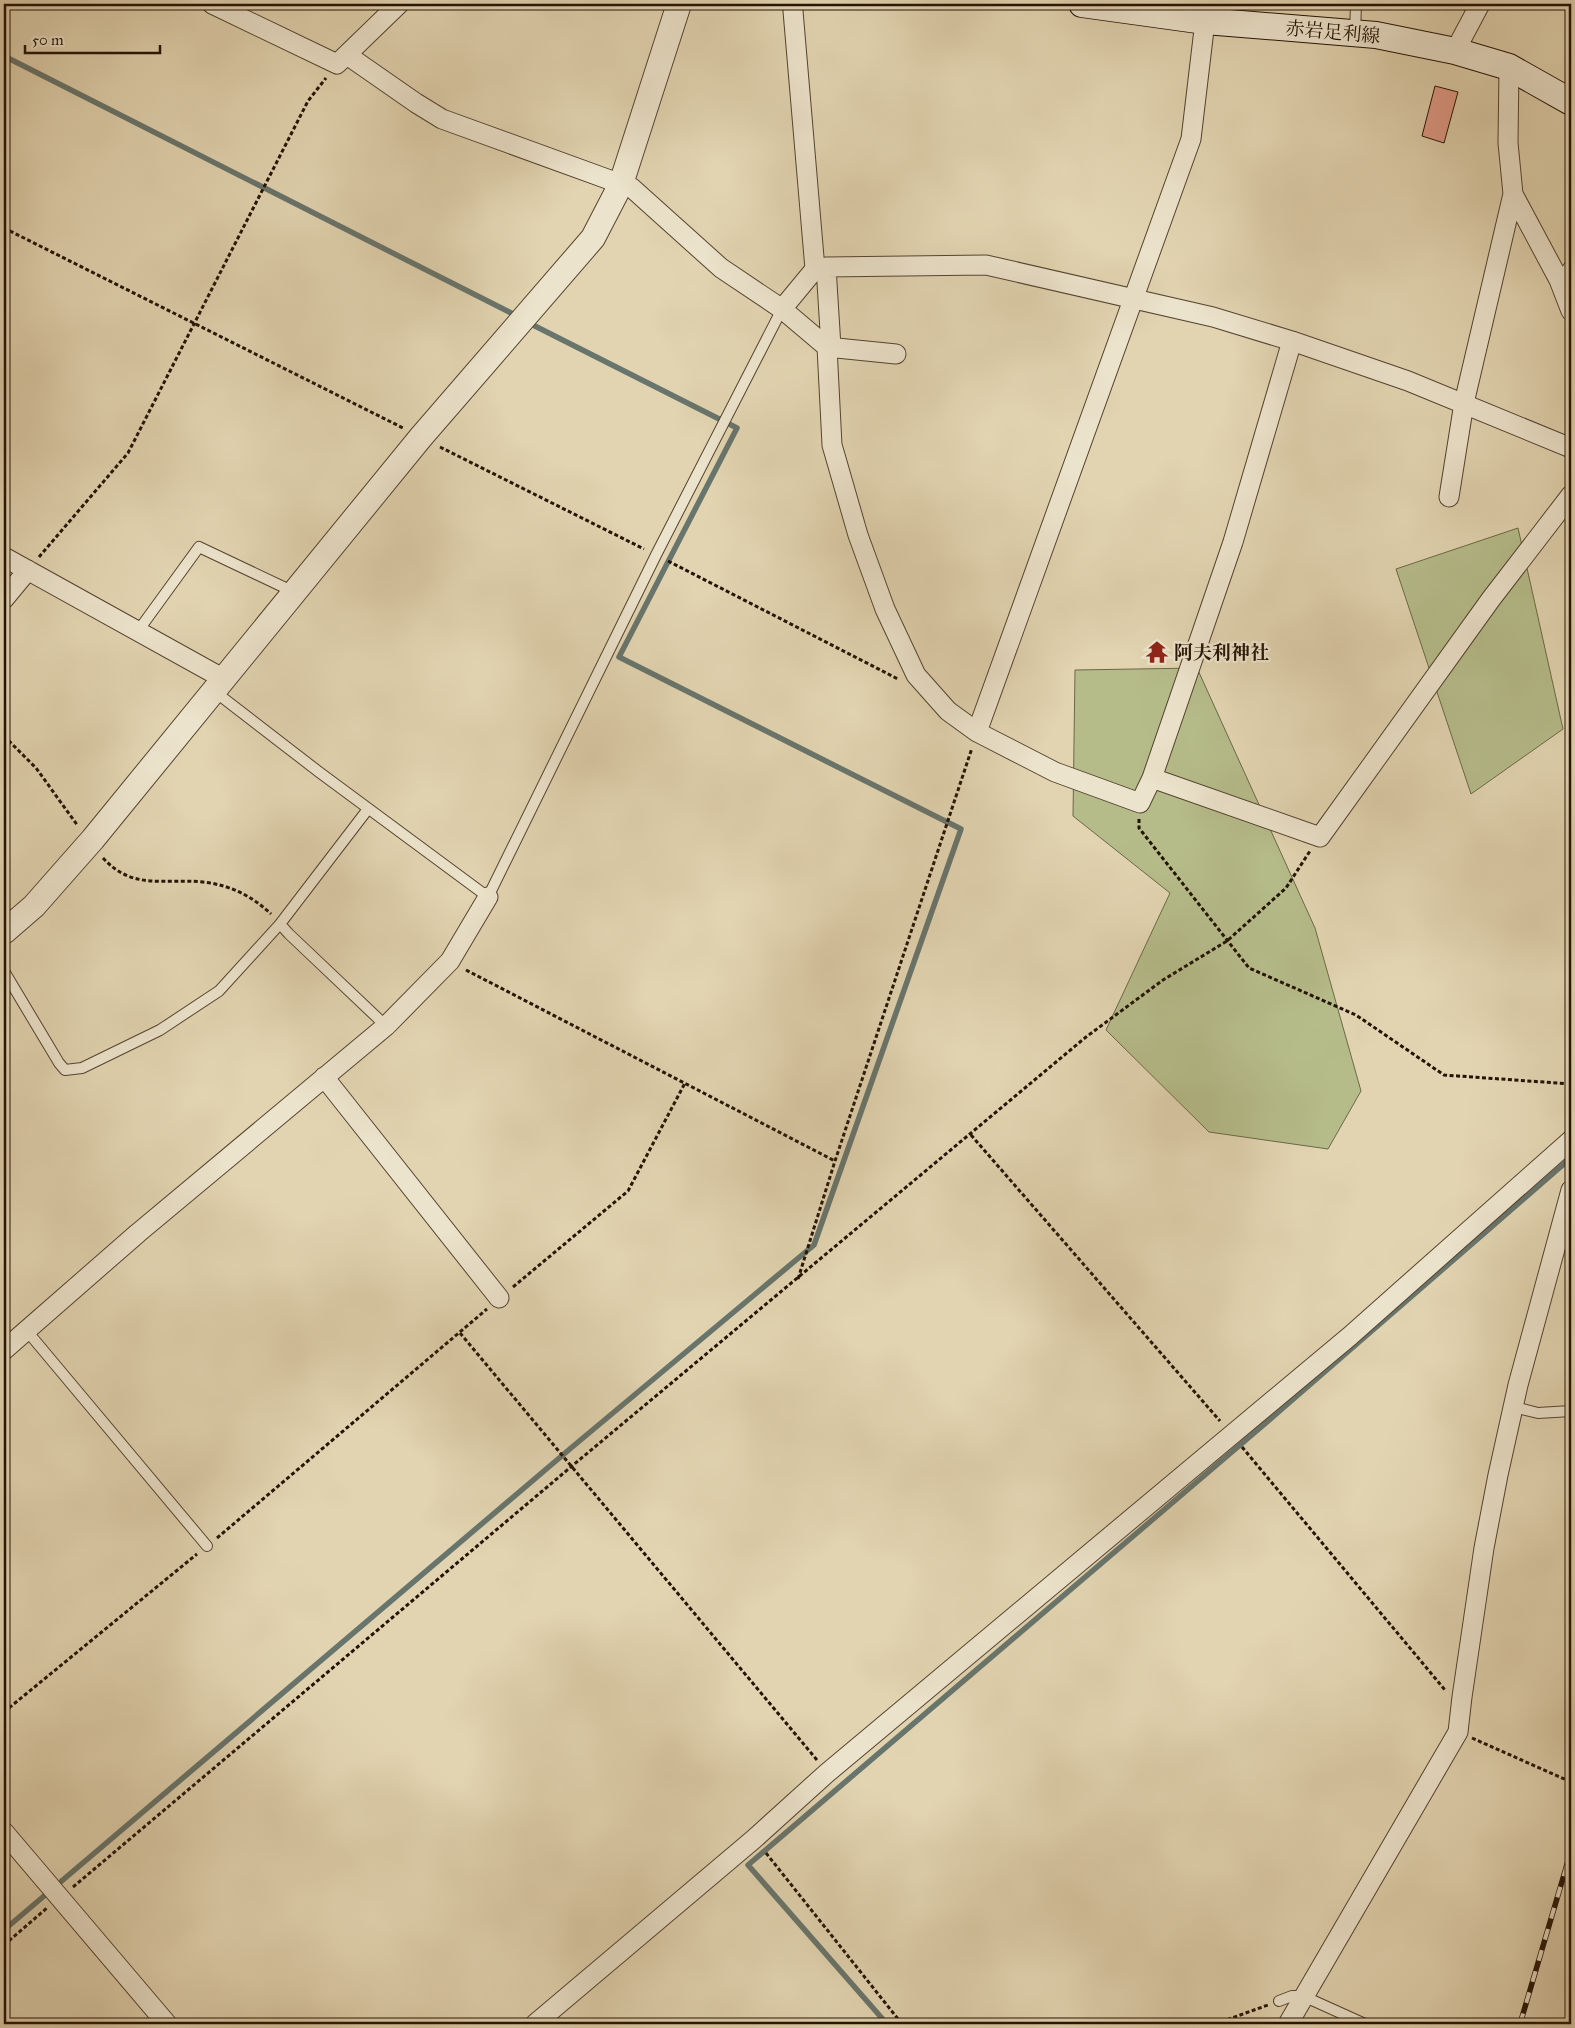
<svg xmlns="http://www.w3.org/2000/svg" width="1575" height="2028" font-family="'IM FELL Great Primer','Noto Serif JP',serif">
<rect width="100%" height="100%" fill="#e2d4b1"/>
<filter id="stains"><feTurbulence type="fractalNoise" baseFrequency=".004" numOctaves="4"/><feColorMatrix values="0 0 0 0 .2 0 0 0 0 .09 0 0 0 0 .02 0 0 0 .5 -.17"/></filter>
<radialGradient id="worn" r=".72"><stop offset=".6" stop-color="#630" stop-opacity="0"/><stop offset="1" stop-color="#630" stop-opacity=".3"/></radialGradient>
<!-- green -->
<path fill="#b5bc8a" stroke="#6c6847" d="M1518 528 1563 729 1471 794 1396 569Z
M1197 668 1315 928 1361 1091 1328 1149 1209 1132 1106 1030 1170 893 1073 816 1075 670Z"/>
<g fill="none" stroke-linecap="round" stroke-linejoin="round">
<!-- stream -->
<path stroke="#68756c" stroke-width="5.5" d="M4 56 517 316
M4 1930 571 1448 814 1245 961 829 619 657 737 428 527 322
M887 2024 748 1865 1275 1415 1565 1163"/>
</g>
<!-- building -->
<path fill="#e39c89" stroke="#241304" d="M1435 86 1458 92 1444 143 1422 136Z"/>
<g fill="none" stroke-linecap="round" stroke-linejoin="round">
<defs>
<path id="service" d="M1355 33 1356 4
M1559 280 1571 264
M138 631 199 547 294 592
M214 691 319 772 488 897 656 555 782 309
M280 924 368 809
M4 971 59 1063 65 1070 82 1068 160 1030 219 991 280 924 289 934 386 1026
M27 1331 207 1546
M1514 1407 1538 1413 1571 1411
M1279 2001 1292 1996H1303L1365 2024"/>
<path id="minor" d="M212 4 337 64 399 4
M794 4 793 11 815 269
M1455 51 1480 4
M347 55 416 103 442 119 632 188 721 268 782 309 827 347 832 445 858 535 885 609 916 675 948 711 977 732 1055 772 1140 803 1152 778 1233 542 1292 341
M1509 67 1508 143 1513 194 1559 280 1571 311
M826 267 831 347
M782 309 815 269 826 267 986 265 1213 317 1292 341 1408 381 1571 448
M827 347 896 354
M1449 497 1464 403 1513 194
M4 557 224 679
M4 599 28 570
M977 732 1191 139 1205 21 1206 4
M1152 778 1320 837 1491 599 1571 495
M324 1077 499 1298
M4 1350 138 1233 386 1026 450 961 488 897
M4 1832 167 2024
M535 2024 754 1839 827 1773 1350 1336 1571 1140
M1288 2024 1458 1732 1462 1697 1484 1548 1498 1475 1518 1385 1571 1190"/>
<path id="tertiary" d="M4 932 34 906 93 839 421 437 593 238 621 184 679 4"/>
<path id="secondary" d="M1082 4 1205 21 1376 35 1455 51 1509 67 1571 102"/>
</defs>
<!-- service casing -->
<use href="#service" stroke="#54432f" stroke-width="12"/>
<!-- minor casing -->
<use href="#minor" stroke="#54432f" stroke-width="21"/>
<!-- tertiary casing -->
<use href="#tertiary" stroke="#54432f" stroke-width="26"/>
<!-- secondary casing -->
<use href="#secondary" stroke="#241304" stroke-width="28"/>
<!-- path -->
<path stroke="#241304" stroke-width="3" stroke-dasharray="4 2.5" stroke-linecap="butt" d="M4 228 403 428
M440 447 644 549
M39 557 128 453 308 101 326 78
M668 561 898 679
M4 736 36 768 78 826
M1139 819V828L1249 968 1356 1015 1444 1075 1571 1084
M103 858C133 891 165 878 203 882 230 885 252 896 271 914
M466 970 835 1161
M971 1135 1220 1421
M798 1279 835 1161 972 748
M513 1287 628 1191 685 1083
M460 1333 817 1760
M1242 1447 1445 1690
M217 1538 487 1309
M4 1712 197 1554
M1472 1738 1571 1782
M766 1853 902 2024
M73 1887 572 1466 1086 1037 1163 980 1227 941 1286 888 1310 851
M4 1945 47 1908
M1215 2024 1268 2005"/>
<!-- service -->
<use href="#service" stroke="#ece3cc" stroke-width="10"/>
<!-- minor -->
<use href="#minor" stroke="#ece3cc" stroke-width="19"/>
<!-- tertiary -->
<use href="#tertiary" stroke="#ece3cc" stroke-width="24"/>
<!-- secondary -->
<use href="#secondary" stroke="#ece3cc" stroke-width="26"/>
<defs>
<path id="rail" d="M1520 2024 1571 1851"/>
</defs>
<!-- rail casing -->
<use href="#rail" stroke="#241304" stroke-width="5.5"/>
<!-- rail -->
<use href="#rail" stroke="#ece3cc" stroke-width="4" stroke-dasharray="11" stroke-linecap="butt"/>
</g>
<!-- icons -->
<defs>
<symbol id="temple-bare" viewBox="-9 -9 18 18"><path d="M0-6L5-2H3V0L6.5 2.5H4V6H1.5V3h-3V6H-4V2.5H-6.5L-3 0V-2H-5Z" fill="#8f2418" stroke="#ece3cc" stroke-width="2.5" paint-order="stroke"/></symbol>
</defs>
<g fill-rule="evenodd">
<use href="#temple-bare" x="1141" y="636" width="32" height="32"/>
</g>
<g text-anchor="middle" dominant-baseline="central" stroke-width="4.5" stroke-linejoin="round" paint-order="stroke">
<!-- street labels -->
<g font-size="19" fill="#241304" stroke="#ece3cc">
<text transform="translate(1333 32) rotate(5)">赤岩足利線</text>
</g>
<!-- poi labels -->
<g font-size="19" font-weight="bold" fill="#241304" stroke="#ece3cc" text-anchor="start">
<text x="1174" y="652">阿夫利神社</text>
</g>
</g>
<!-- margin -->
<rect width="1575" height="2028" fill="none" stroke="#e2d4b1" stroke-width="20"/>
<rect x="5" y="5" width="1565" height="2018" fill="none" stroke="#241304" stroke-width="2.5"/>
<rect x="10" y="10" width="1555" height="2008" fill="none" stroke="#241304"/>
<!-- scale -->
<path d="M25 45v8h135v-8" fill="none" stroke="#241304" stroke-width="2.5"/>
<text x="32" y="45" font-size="15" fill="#241304" stroke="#ece3cc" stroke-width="4" paint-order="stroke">50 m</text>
<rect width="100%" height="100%" filter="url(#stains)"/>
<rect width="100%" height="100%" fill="url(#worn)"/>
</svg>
